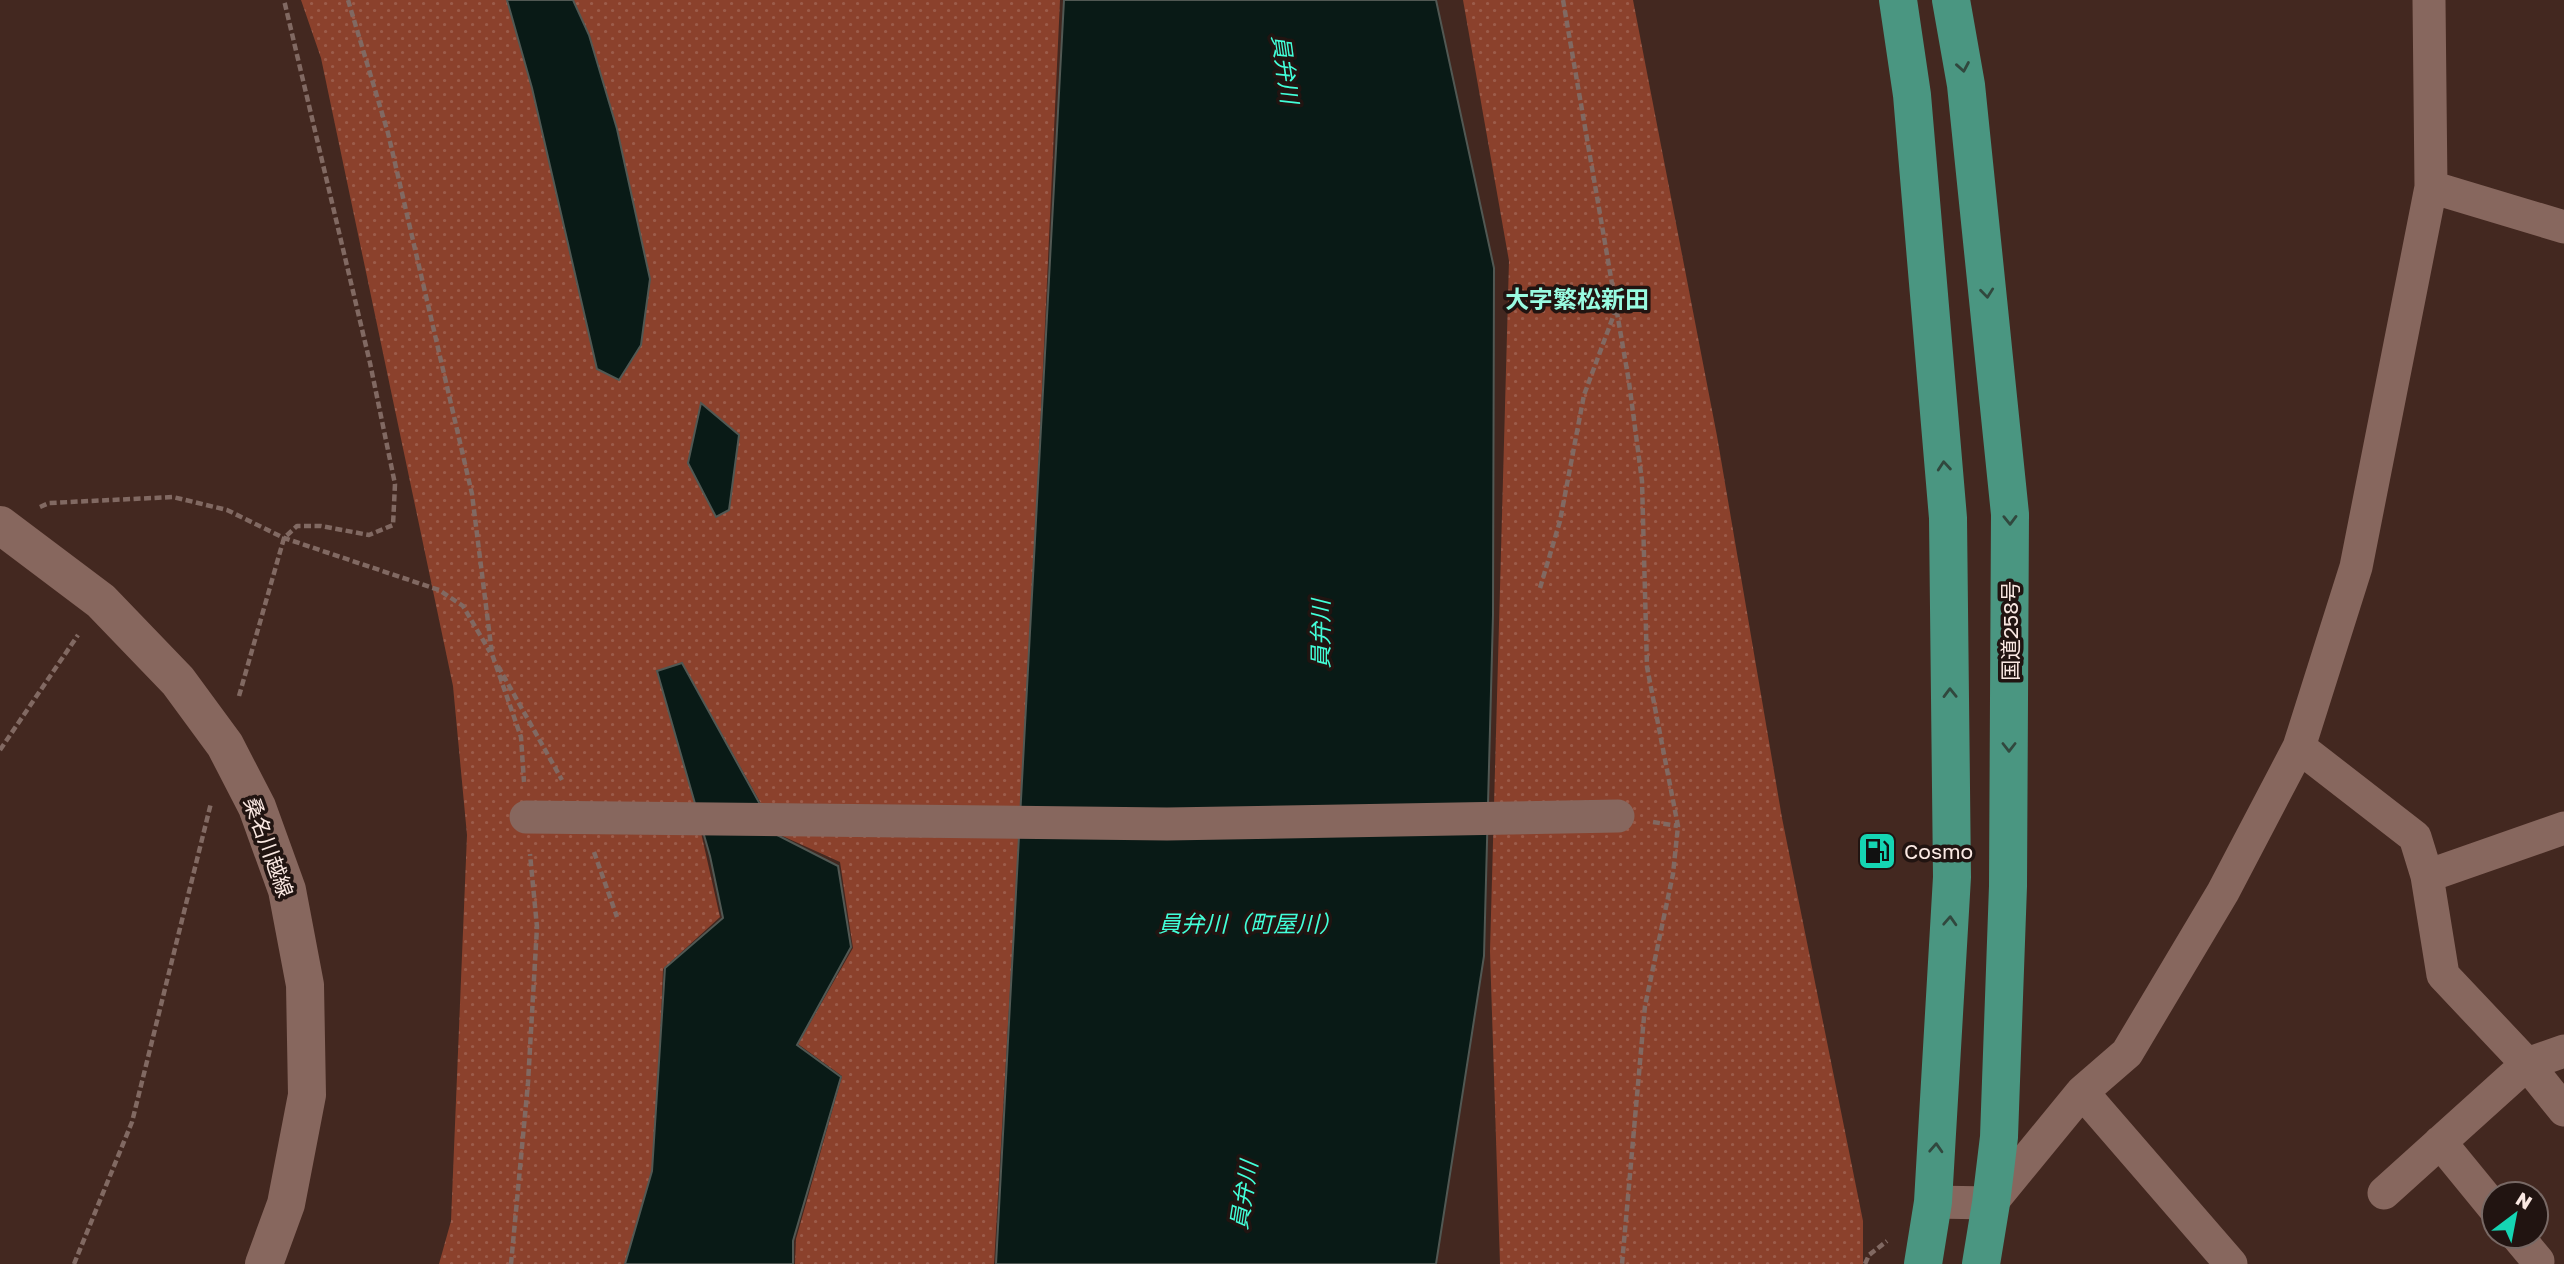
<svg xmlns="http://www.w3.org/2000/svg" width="2564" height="1264" font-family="'Golos Text','Noto Sans JP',sans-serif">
<defs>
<pattern id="green-dots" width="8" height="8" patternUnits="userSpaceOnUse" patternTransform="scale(1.75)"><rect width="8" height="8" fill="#8b412c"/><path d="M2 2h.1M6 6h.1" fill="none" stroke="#9c5c4a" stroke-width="1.8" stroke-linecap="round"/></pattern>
</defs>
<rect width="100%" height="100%" fill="#432820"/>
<!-- green -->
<path fill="url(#green-dots)" d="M301 0H1060L1030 649 994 1264H795L796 1239 842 1076 798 1044 853 948 840 862 778 834 682 663 686 766 720 917 663 969 655 1172 625 1264H439L451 1221 467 835 453 686 321 58Z
M1463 0H1633L1717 436 1782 818 1863 1221V1264H1500L1490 951 1509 261Z"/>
<!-- water -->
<path fill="#091a16" stroke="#515853" stroke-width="2" d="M507 0H573L589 35 617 129 650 279 641 345 619 380 597 369 532 88Z
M1064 0H1436L1494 268 1493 615 1484 956 1436 1264H996Z
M701 403 739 435 729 510 716 517 688 463Z
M682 663 777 835 838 866 851 947 797 1045 841 1077 793 1241V1264H625L652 1171 665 968 723 918 710 856 657 671Z"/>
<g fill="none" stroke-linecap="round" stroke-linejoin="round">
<!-- path -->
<path stroke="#816962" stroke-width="4.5" stroke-dasharray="7 3.5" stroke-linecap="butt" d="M348 0 388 133 472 494 492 654 521 737 524 782
M1563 0 1629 382 1642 481 1647 667 1678 826 1673 874 1645 1006 1622 1264
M40 507 49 503 173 497 227 510 284 538 439 590 463 606 490 652
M1540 588 1560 521 1584 395 1616 309
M498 666 562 780
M239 696 284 538 297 526H321L369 535 393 525 395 484 370 363 284 0
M0 750 78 635
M1653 822 1678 826
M594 852 617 917
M74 1264 132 1122 211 803
M511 1264 528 1083 537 927 530 854
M1865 1264 1869 1255 1887 1241"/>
<!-- minor -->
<path stroke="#87675e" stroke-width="33" d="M2431 187 2564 227
M2299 747 2415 837 2427 876 2443 975 2527 1064 2564 1051
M526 817 1167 824 1618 816
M2427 876 2564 828
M2082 1092 2231 1264
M2440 1142 2494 1208
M2384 1193 2527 1064 2564 1110
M1933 1202 1991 1203 2082 1092 2127 1053 2223 892 2299 747 2356 567 2431 187 2429 0
M2517 1236 2538 1261"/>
<!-- secondary -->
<path stroke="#87675e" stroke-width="38" d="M0 525 101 601 178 681 225 745 257 807 287 890 305 985 307 1095 286 1204 264 1264"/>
<!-- trunk -->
<path stroke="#4a9681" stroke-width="38" d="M1898 0 1912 95 1948 518 1952 877 1933 1202 1923 1264
M1951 0 1966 85 2010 514 2008 886 1999 1137 1991 1203 1981 1264"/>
</g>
<!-- one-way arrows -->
<defs><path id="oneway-chevron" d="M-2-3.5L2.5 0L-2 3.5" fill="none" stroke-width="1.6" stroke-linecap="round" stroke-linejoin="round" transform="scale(1.75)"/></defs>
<g stroke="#31483e">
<use href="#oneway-chevron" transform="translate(1963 67) rotate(80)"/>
<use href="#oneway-chevron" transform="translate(1987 293) rotate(84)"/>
<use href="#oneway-chevron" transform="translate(1944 466) rotate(-95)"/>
<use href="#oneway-chevron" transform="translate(2010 520) rotate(89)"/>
<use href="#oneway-chevron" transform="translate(1950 693) rotate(-91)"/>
<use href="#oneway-chevron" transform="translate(2009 747) rotate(90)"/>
<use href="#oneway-chevron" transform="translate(1950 921) rotate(-87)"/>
<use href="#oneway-chevron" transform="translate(1936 1148) rotate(-87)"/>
</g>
<!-- icons -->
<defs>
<symbol id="fuel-square" viewBox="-11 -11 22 22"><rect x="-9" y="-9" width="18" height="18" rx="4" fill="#15d5b3" stroke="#211411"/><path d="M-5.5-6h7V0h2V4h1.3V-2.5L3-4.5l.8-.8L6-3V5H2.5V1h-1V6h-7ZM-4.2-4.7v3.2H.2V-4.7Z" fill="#111"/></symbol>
</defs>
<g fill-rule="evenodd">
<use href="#fuel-square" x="1855" y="829" width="44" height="44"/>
</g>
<g text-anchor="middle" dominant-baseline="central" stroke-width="7" stroke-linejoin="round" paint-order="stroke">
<!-- street labels -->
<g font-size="21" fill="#fae8e2" stroke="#211411">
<text transform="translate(2010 631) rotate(-90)">国道258号</text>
<text transform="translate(269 847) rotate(70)">桑名川越線</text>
</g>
<!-- poi labels -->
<g font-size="21" fill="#fae8e2" stroke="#211411" text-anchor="start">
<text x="1904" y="851">Cosmo</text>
</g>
<!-- water labels -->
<g font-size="23" font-style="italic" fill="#42ffd9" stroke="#211411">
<text transform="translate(1286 69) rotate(82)">員弁川</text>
<text transform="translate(1320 634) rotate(-90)">員弁川</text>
<text x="1250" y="923">員弁川（町屋川）</text>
<text transform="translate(1243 1195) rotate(-81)">員弁川</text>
</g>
<!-- quarter labels -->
<g font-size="24" font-weight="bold" fill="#99fbe1" stroke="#211411">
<text x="1577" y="298">大字繁松新田</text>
</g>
</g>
<!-- north arrow -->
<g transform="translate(2515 1215) rotate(32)"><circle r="33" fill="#211411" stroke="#786965" stroke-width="2"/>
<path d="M0-5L12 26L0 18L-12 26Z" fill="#15d5b3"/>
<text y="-10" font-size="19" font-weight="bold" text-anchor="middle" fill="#fae8e2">N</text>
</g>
</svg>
